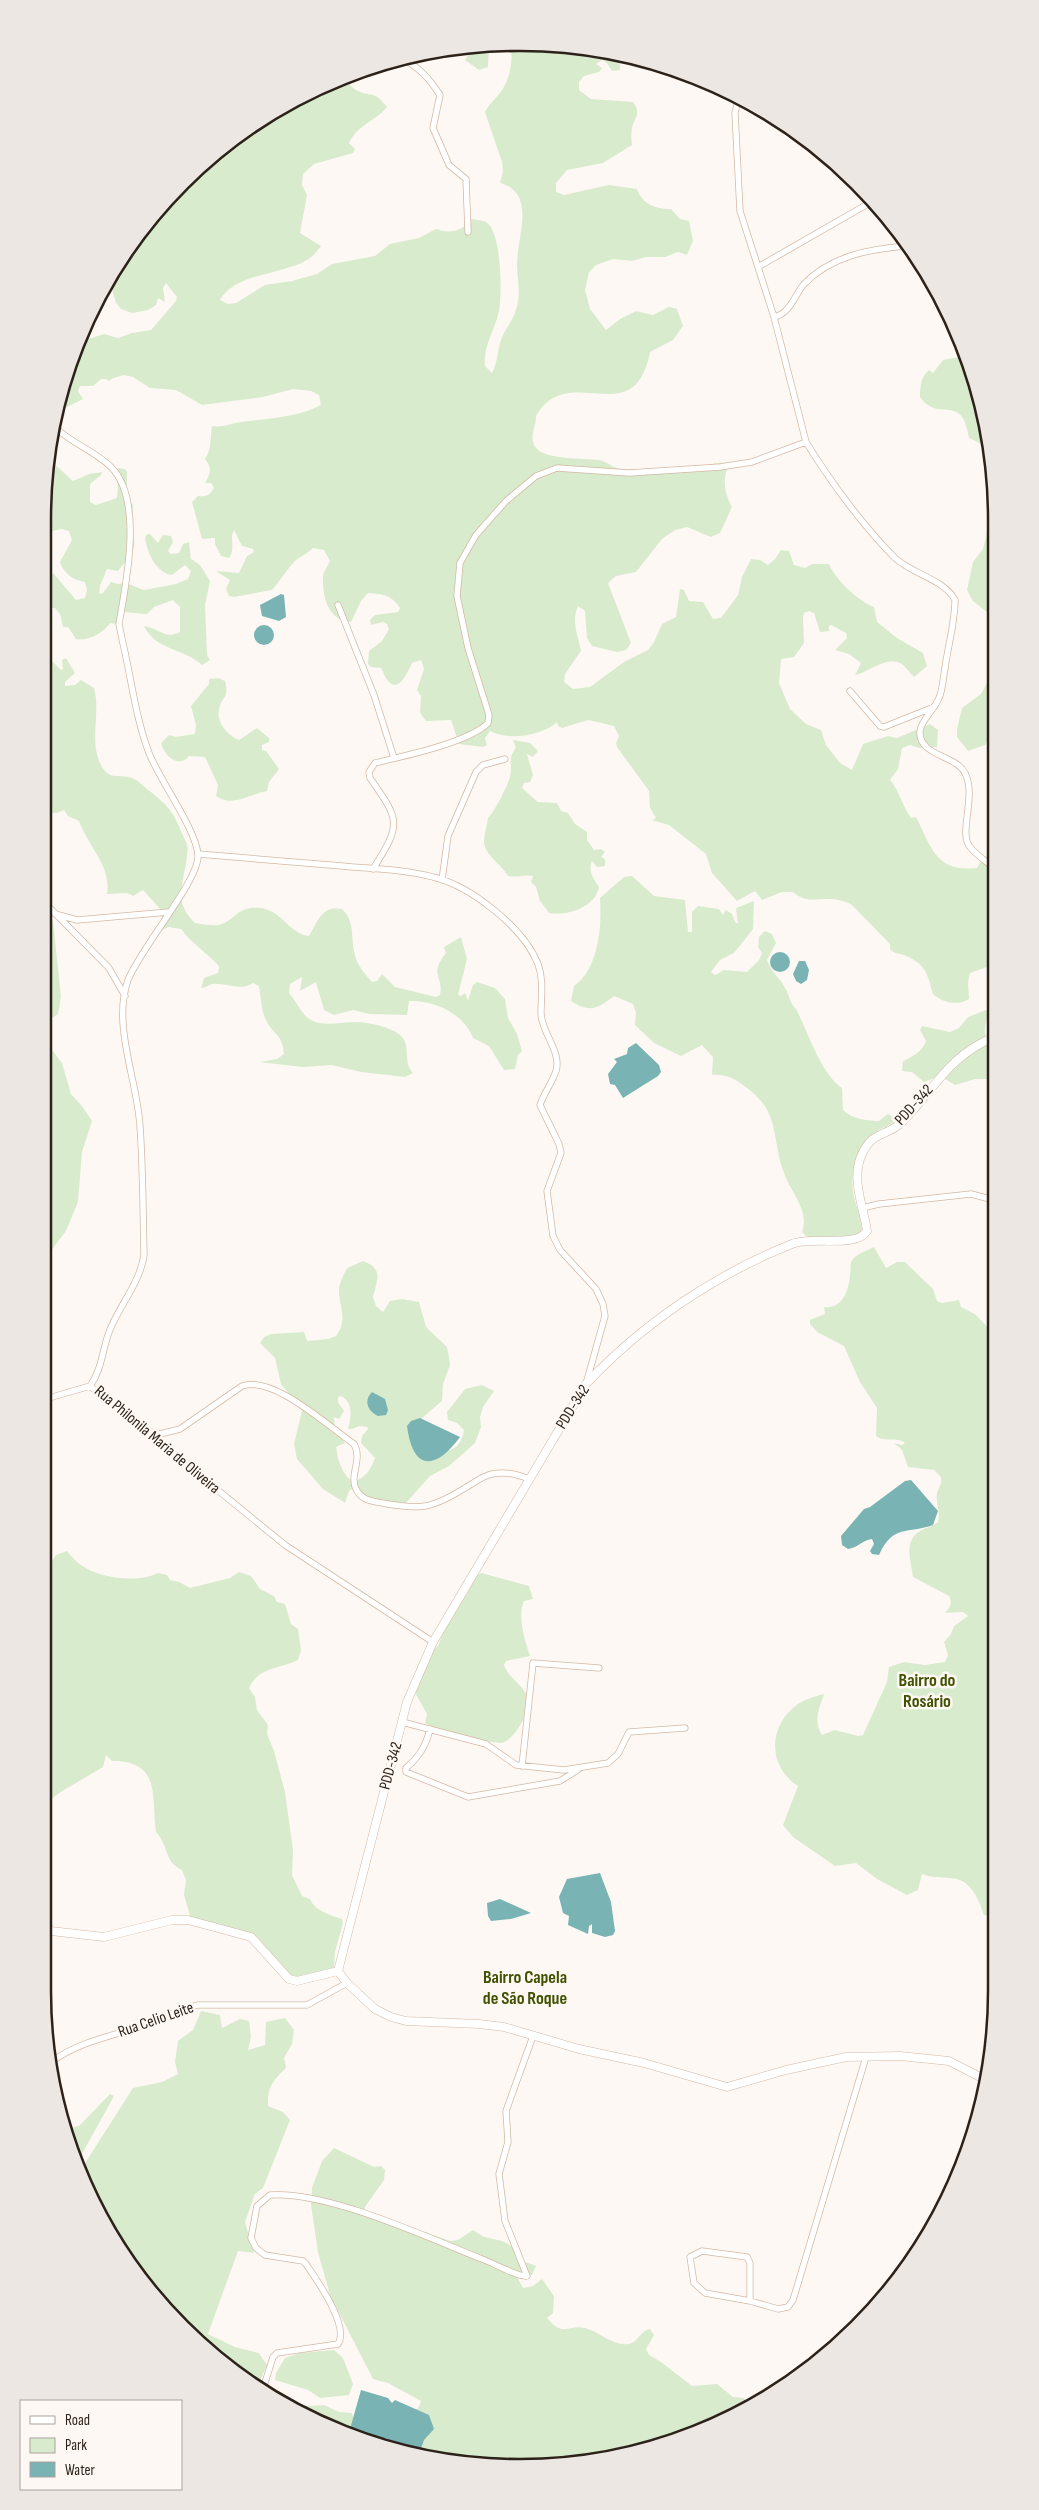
<svg xmlns="http://www.w3.org/2000/svg" width="1039" height="2510" font-family="'Sofia Sans Condensed',sans-serif">
<rect width="100%" height="100%" fill="#fef8f4"/>
<!-- green -->
<path fill="#d8ebcd" fill-rule="evenodd" d="M489 44 488 67 479 70 465 60 473 46Z
M510 44 581 47 619 55 620 70 612 71 607 63 602 60 596 64 602 68 599 72 584 76 579 82V90L591 99 633 102C640 111 637 116 633 124 631 129 631 140 632 145L603 163 567 170 556 183V192L564 195 609 185 637 189C642 204 656 209 671 209L680 219 689 221 693 241 687 255 678 252 665 257H646L632 261 613 259 596 265 589 272 585 290 590 309 606 330 620 319 636 311 653 315 669 307 677 309 683 326 673 340 650 352C634 435 569 359 536 416 536 428 528 438 536 448 546 460 584 458 599 460 606 461 610 466 617 468 628 471 640 468 651 469 660 469 669 473 678 473 696 472 711 459 730 464 721 477 725 495 732 507L720 533 711 537 687 527 675 530 662 539 636 572 616 576 608 583 631 643 626 650 617 652 592 646 587 638 585 611 578 606C571 621 578 635 581 651L565 674 564 682 573 689 590 687 624 662 648 650 654 642 662 624 676 617 680 589 684 590 689 601 703 602 713 619 721 618 738 595 742 577 751 559 760 560 768 565 775 559 781 550 789 551 794 565 805 568 812 564H829C835 579 858 601 874 607L877 622 897 638 923 653 927 666 914 677C910 673 907 669 903 665 889 653 868 673 855 675L861 663 849 654 835 650 847 638 846 633 831 625 829 626V631L820 632 814 613 809 611 804 613 803 617 804 643 794 657 781 659 779 683 790 709 806 724 821 730 826 745 840 763 852 770 863 744 888 736 897 738 930 724 938 730 937 747 919 748 910 745 902 748 898 769 890 780C900 791 902 806 911 818L916 817C932 848 935 872 977 868L981 861 993 864 994 968 987 967 970 973 968 982 969 999C957 1006 943 1003 933 994 927 973 926 964 904 955 898 953 894 954 890 949V944L852 905C828 891 810 908 793 892H782L762 900 755 891 737 901 712 873 706 854 669 825 652 820 656 818 650 808 649 791 617 747 616 743 619 736 614 726 588 720 562 728 558 726 557 722C542 736 508 741 490 731L485 738 487 745 483 747 459 744 451 720 426 721 420 713 421 696 417 690 424 669 421 660 412 663C409 669 400 693 389 682 385 679 384 672 381 668L371 667 368 664 369 651 382 641 389 629 387 624 383 622 371 625 370 620 375 615 398 612 400 608C393 596 381 593 368 593L361 601 351 622C328 621 322 596 323 576 324 570 328 566 330 561L324 550 313 548C307 554 299 557 294 562 285 572 280 581 272 590L234 597 229 596 226 589 230 580 216 571 239 573 247 556 254 552 253 549 242 546 234 530C229 539 236 549 229 558L221 556 215 544V538L202 539 192 502 198 496C206 497 210 495 214 488L211 483H205C211 473 212 468 205 459 212 449 210 438 212 426 223 428 231 423 242 422 269 418 296 418 321 405L319 395 311 391 293 389 263 397 202 405 176 390 150 388 133 377 124 375 113 378 109 381 106 379H101L93 386H80L78 391 83 399 61 410 68 366 79 342 104 334 118 338 132 333 151 330 176 301 177 297 166 283 163 288 165 302 158 298 156 305 148 310 132 313 121 309 116 303 111 286 112 274 161 205 229 141 305 94 344 78C348 82 352 88 356 90 370 98 374 89 387 107 376 121 358 124 349 143L355 149 353 153 314 164 303 174 302 185 307 195 300 233 321 246C317 251 313 257 307 260 282 275 235 273 220 300L228 304 236 303 265 285 292 281 317 274 332 264 375 256 390 244 419 238 436 229C450 234 462 232 471 219 476 220 482 220 486 222 502 231 502 295 499 311 495 331 483 345 485 366L492 373C498 362 497 351 501 340 506 326 513 323 517 306 521 292 517 278 517 264 517 237 537 193 500 183L503 171 502 162 485 112C489 104 494 100 500 93 510 80 514 60 510 44Z
M959 357 966 371 990 448 969 438C962 391 939 424 920 397 920 387 921 376 929 370L933 373 943 360Z
M52 462 73 481 89 474 102 472 101 475 90 484V502L96 505 117 498 118 486 114 472 118 468 125 469 127 472V493L133 506 132 517 126 527C128 530 132 533 133 536 139 551 125 561 118 571L107 569 100 586 99 594 103 593 111 582 118 584 126 583 144 590 176 584 188 579 191 571 185 565 172 575C156 573 147 552 145 538L147 534H150L158 543 163 535 171 536 173 542 168 551 171 554 179 553 183 544 189 542 191 559 200 565 210 581 205 605 207 655 210 660 202 665C184 648 156 651 144 626 159 628 165 640 180 632V607L173 600 154 607 147 614 122 612 116 624 110 623C104 632 88 642 76 639L68 627H63L60 614 55 608 45 607 43 609V582L53 573 76 600 85 598 87 590 85 582C73 580 64 574 60 562L72 540 69 531 61 529 52 531 43 554V520Z
M993 509V617L973 601 967 590 973 562 983 549Z
M42 651 61 670 63 669 62 660 66 658 75 673 65 682V686L75 685 81 680 94 688C101 713 89 739 100 763 109 782 117 773 132 778 138 780 142 785 147 789 173 809 173 813 186 842 189 849 187 850 187 856 184 883 172 901 195 923 203 924 214 927 222 924 237 918 238 906 260 908 282 910 289 934 309 936 317 923 322 904 342 909 356 922 350 938 355 955 357 965 365 974 372 982L377 981 382 974 395 987 436 997 440 995C444 975 428 976 446 953L444 947 461 937 467 959 458 995 461 996 465 993 468 1000 473 985 477 982 495 988 505 999 508 1018 517 1034 522 1051 518 1055 515 1069 504 1070 489 1046 473 1038C464 1014 435 1000 409 1001L407 1015 369 1014 353 1010 334 1015 324 1010 316 982 300 991 302 977 290 984 289 993C297 1002 301 1014 311 1020 323 1027 342 1022 356 1022 368 1022 391 1027 400 1035 412 1045 402 1061 413 1073L405 1077 361 1072 332 1065 303 1067 259 1062 277 1059 284 1054C283 1035 273 1034 267 1022 261 1011 261 999 259 986L253 983C240 992 226 982 212 984 208 985 206 988 201 988L204 978 218 973 219 966C207 953 192 944 181 929L169 927 161 930 162 911 143 890 133 896 127 893 107 894C112 866 87 845 79 821L68 816 64 810 57 813H47L43 806Z
M993 672V733L985 745 968 751 957 737V729L962 708 981 694Z
M218 678 225 681C230 699 221 696 219 710 216 722 228 736 239 740L257 728 269 738V742L262 745V750L266 751 279 769 269 782 267 791C250 794 232 808 216 796L218 785 205 757 189 756C179 769 164 756 161 743L169 735 176 737 195 734 196 725 191 706 209 684V679Z
M513 740 530 743 538 751 533 757 527 754 533 775 530 782 524 783 522 788 538 802 557 803 561 811 568 813 575 824 587 832V840L594 850 601 849 605 852 601 857 605 859V866L597 867 592 861C588 871 593 878 599 887 595 908 567 916 549 913L540 901 536 887 531 882 533 876C524 874 519 878 508 876 502 865 486 856 484 843 484 835 487 825 488 818 495 811 507 787 510 777 513 766 507 758 516 748Z
M632 876 654 896 685 900 688 932H692V912L698 906 719 909 723 915 726 910 732 914 735 922 738 924 736 908 754 901 753 929 734 953 720 960 711 972 715 975 724 970 747 972 759 960 762 953 758 947 759 937 765 931 772 934 776 943 767 960C772 974 780 977 785 988 790 996 789 1002 796 1009 808 1032 821 1074 842 1088L843 1110C853 1120 866 1120 879 1121L888 1114 893 1117V1123C888 1126 881 1128 876 1132 858 1144 850 1172 853 1192 855 1206 863 1219 862 1234L854 1238 813 1237H807L802 1232C810 1211 791 1193 784 1173 771 1138 781 1113 747 1088 735 1079 727 1074 712 1075L713 1057 702 1045 681 1056 654 1043 635 1025 636 1013 633 1004 614 996C597 1009 590 1013 571 1001L574 986C599 969 602 925 600 898L624 877Z
M43 910 53 921 61 997 58 1014 45 1023 42 1022Z
M986 1010 990 1012C983 1024 982 1042 994 1051V1079H975L955 1085 940 1076 924 1082 912 1072 902 1071 903 1061C912 1057 923 1051 926 1041L920 1030 922 1026 950 1032 959 1028 968 1017Z
M52 1050 62 1063 71 1094 82 1106 92 1121 82 1152 78 1202 66 1231 43 1261 42 1061Z
M874 1247 886 1268 897 1262H905L933 1289 937 1301 942 1303 959 1300 961 1307 975 1314 991 1331C988 1349 983 1366 995 1383L996 1925 994 1924V1917L984 1915C978 1898 971 1879 950 1878 940 1877 932 1878 922 1874L918 1890 907 1895 877 1879 856 1863 835 1866 793 1837 783 1825 798 1786C767 1766 768 1725 798 1704 806 1699 815 1696 824 1694 819 1709 813 1721 822 1735L835 1730 858 1736 863 1735 887 1682 889 1667 904 1662 925 1665 945 1662 948 1655 944 1642 951 1634 954 1626 968 1616 963 1612 945 1613C950 1607 953 1603 949 1596L913 1577C911 1561 903 1541 920 1531 926 1527 932 1527 938 1522 941 1512 935 1502 937 1493 939 1486 942 1485 941 1477L934 1470 908 1467 902 1450 894 1443 902 1445 905 1443C896 1436 885 1443 876 1436L877 1408 860 1382 844 1346 817 1332 810 1324V1320L825 1314 824 1307C843 1309 849 1290 850 1274 851 1271 850 1265 851 1262 855 1254 866 1251 874 1247Z
M363 1261C384 1269 377 1280 373 1297L376 1306 383 1312 390 1301 402 1299 419 1302 426 1327 447 1347 449 1357 450 1365 443 1384 442 1401 415 1424 433 1453C450 1452 461 1449 464 1430L457 1423 448 1420 447 1412 465 1389 482 1385 494 1391 483 1407 480 1417 481 1427 475 1443 449 1466 430 1476 406 1503 367 1499 353 1488 349 1491 345 1503 323 1489 297 1459 294 1444 302 1411 281 1384 275 1358 260 1343 264 1337 271 1334 304 1332 307 1341 328 1339 336 1336C347 1321 341 1311 339 1294 338 1285 343 1276 347 1268ZM341 1396C354 1403 351 1417 348 1429H352L360 1426 367 1427 368 1429 362 1436 361 1443 375 1458C371 1470 365 1478 353 1482 341 1473 338 1460 336 1447L345 1443 335 1428 334 1417 339 1419 344 1411 338 1402V1397Z
M67 1551C71 1556 76 1562 81 1565 100 1579 138 1583 158 1573L167 1575 170 1580 179 1582 190 1588 230 1578 239 1572 251 1576 260 1589 274 1596 277 1602 285 1604 291 1624 298 1629 301 1650 298 1660C280 1669 258 1667 249 1688L255 1697 257 1710 268 1725 267 1734 274 1751 285 1792 293 1850 292 1875 302 1896 310 1899C315 1911 330 1915 342 1919L343 1923 335 1952 334 1968 296 1977 289 1975 258 1938 244 1931 191 1919 184 1895 186 1880 182 1870C164 1862 168 1844 156 1832 151 1797 162 1761 112 1761L106 1755 103 1767 59 1793 43 1806V1571L49 1566 56 1555Z
M481 1573 529 1586 533 1599 524 1601C517 1616 525 1641 530 1656L506 1661 504 1665C510 1680 520 1682 526 1694 534 1707 515 1741 501 1743L454 1738 425 1723 427 1714 414 1691 425 1657 438 1646 447 1622 467 1594 473 1578Z
M201 2011 220 2015 222 2028 240 2019 249 2021 251 2037 248 2050 265 2045 266 2022 285 2018 294 2030 292 2044 284 2058 286 2068C273 2080 267 2088 268 2106L283 2112 290 2120 263 2188 255 2194 245 2222 254 2253 238 2251 208 2334 235 2347 259 2353 267 2365 258 2385 161 2305 106 2229 80 2171 133 2088 162 2082 178 2074 175 2062 178 2041 193 2030Z
M110 2094 114 2096 77 2163 68 2144 66 2131 69 2128 79 2126Z
M334 2148 374 2167 381 2166 385 2170 384 2180 365 2207V2212L384 2220 414 2228 450 2241 458 2240 473 2230C495 2247 504 2230 525 2262L536 2266 532 2275 517 2277 523 2288 533 2286 542 2279 554 2296 553 2313 547 2318C563 2338 569 2324 585 2328 600 2332 612 2346 629 2344 638 2342 641 2330 650 2329L654 2335 646 2349 649 2355 661 2362 692 2386 717 2384 733 2397 743 2398 754 2405 613 2458 457 2463 366 2442 288 2407 324 2405 339 2412 352 2413 353 2417 374 2422 418 2409 421 2401 388 2383 373 2379 330 2295 318 2252 311 2205 312 2188 322 2161Z
M334 2350 343 2358 353 2384 349 2395 320 2398 308 2390 275 2380 276 2373 285 2358 300 2353Z"/>
<!-- water -->
<path fill="#79b3b4" d="M281 594 284 595 286 617 279 621 262 616 260 605Z
M254 635a10 10 0 1 1 20 0a10 10 0 1 1-20 0Z
M770 962a10 10 0 1 1 20 0a10 10 0 1 1-20 0Z
M799 961H805L809 970 807 980 801 984 796 981 793 974Z
M636 1043 659 1065 661 1072 658 1076 623 1098 615 1085 610 1084 608 1074 617 1062 614 1059 627 1054 628 1048Z
M372 1392 385 1399 388 1410 386 1415 378 1416C368 1411 363 1401 372 1392Z
M420 1418 460 1437C436 1470 413 1472 407 1426L411 1421Z
M911 1480 938 1511 933 1525C908 1534 893 1524 879 1555L872 1554 870 1551 874 1544 872 1539C863 1540 857 1548 848 1549L842 1545 841 1536 864 1509 870 1507 905 1481Z
M600 1873 611 1902 615 1931 613 1935 605 1937 592 1933V1924L589 1926 588 1934 568 1925 569 1916 563 1913 559 1897 567 1879Z
M500 1899 531 1913 511 1919 491 1921 488 1916 487 1903Z
M361 2390 388 2398 392 2403 395 2400 429 2415 434 2429 424 2440 419 2454 408 2452 386 2438 375 2440 350 2429Z"/>
<g fill="none" stroke-linecap="round" stroke-linejoin="round">
<defs>
<path id="street" d="M401 58C419 67 429 78 440 95L433 128 449 165 466 179 468 232
M758 267 873 201
M774 317C790 314 794 296 804 284 831 256 869 249 906 246
M57 429C73 444 95 451 111 467 144 500 126 583 119 624L122 639C131 676 135 716 149 753 160 781 196 829 198 855 200 879 140 949 128 980 112 1025 137 1079 140 1126 143 1169 143 1212 144 1255 140 1284 117 1308 108 1335 102 1353 101 1371 90 1386
M806 442C830 481 863 526 895 558 912 574 944 579 955 600 955 622 948 646 945 668 943 678 943 689 939 698 935 709 921 720 920 731 918 756 956 755 965 773 977 797 958 832 970 847 976 855 986 861 993 867
M338 605 374 695 394 758
M850 691 880 726 884 727 934 707
M198 854C246 858 294 862 342 866 372 869 404 869 433 877 471 886 524 928 538 964 544 981 541 996 541 1013 541 1032 562 1052 556 1071 552 1083 544 1093 540 1105L559 1144 561 1153 547 1191 553 1236 560 1250 596 1289 603 1304 605 1316 586 1384
M373 869C402 823 400 821 370 778L369 772 375 763C403 756 468 743 488 723L489 715 468 648 457 596 460 563 476 535 506 501 536 476 557 468 629 473 720 467 752 462 806 442 774 317 740 211 735 113 738 100
M442 880 448 836 476 772 483 765 505 759
M42 900 109 968 125 996
M55 914 77 920 169 912
M862 1208 879 1204 971 1194 994 1200
M90 1386 285 1545 433 1642
M42 1400 90 1386
M141 1430 160 1434 180 1429 242 1386C273 1375 328 1426 354 1444 363 1459 349 1475 356 1489 361 1500 371 1501 382 1503 421 1510 431 1509 465 1488 474 1483 482 1476 492 1474 505 1471 517 1474 529 1479
M402 1722 486 1744 516 1765 564 1770 608 1763 618 1754 629 1732 685 1728
M430 1729C426 1746 419 1757 406 1768V1772L468 1797 560 1781 579 1769
M522 1766 533 1663 599 1668
M54 2060C81 2041 113 2036 144 2025 162 2019 179 2009 198 2005H307L347 1983
M750 2301V2263L747 2257 702 2251 690 2257 694 2283 705 2293 750 2301 778 2309 788 2307 793 2300 866 2057
M263 2389 273 2357 277 2353 338 2344C350 2326 316 2279 306 2264L303 2261 265 2255 256 2248 251 2238 257 2206 270 2195C328 2191 426 2237 482 2259 491 2262 520 2278 527 2276L505 2221 499 2174 508 2142 506 2111 533 2036"/>
<path id="secondary" d="M42 1930 104 1937 172 1920H188L251 1937 289 1979 297 1981 338 1971 347 1983 375 2009 391 2017 406 2021 479 2024 504 2027 579 2049 644 2063 727 2087 786 2070 846 2057 900 2056 949 2061 982 2078
M338 1971 407 1702 433 1642 586 1384C642 1324 716 1274 792 1244 812 1236 857 1248 867 1231 864 1209 852 1182 860 1159 871 1129 886 1138 902 1122 935 1089 947 1057 994 1037"/>
</defs>
<!-- street casing -->
<use href="#street" stroke="#d3b8a4" stroke-width="7"/>
<!-- secondary casing -->
<use href="#secondary" stroke="#d3b8a4" stroke-width="9"/>
<!-- street -->
<use href="#street" stroke="#fff" stroke-width="5.5"/>
<!-- secondary -->
<use href="#secondary" stroke="#fff" stroke-width="8"/>
</g>
<g text-anchor="middle" dominant-baseline="central" stroke-width="5" stroke-linejoin="round" paint-order="stroke">
<!-- street labels -->
<g font-size="16" fill="#2c221a" stroke="#fef8f4">
<text transform="translate(914 1105) rotate(-48)">PDD-342</text>
<text transform="translate(573 1407) rotate(-58)">PDD-342</text>
<text transform="translate(157 1440) rotate(40)">Rua Philonila Maria de Oliveira</text>
<text transform="translate(391 1766) rotate(-75)">PDD-342</text>
<text transform="translate(156 2020) rotate(-19)">Rua Celio Leite</text>
</g>
<!-- neighbourhood labels -->
<g font-size="18" font-weight="bold" fill="#405100" stroke="#fef8f4">
<text x="927" y="1680">Bairro do<tspan x="927" dy="21">Rosário</tspan></text>
<text x="525" y="1977">Bairro Capela<tspan x="525" dy="21">de São Roque</tspan></text>
</g>
</g>
<!-- crop -->
<path d="M0 0H1039V2510H0ZM519 51H520A468 468 0 0 1 988 519V1991A468 468 0 0 1 520 2459H519A468 468 0 0 1 51 1991V519A468 468 0 0 1 519 51Z" fill="#ede7e3" fill-rule="evenodd"/>
<path fill="none" stroke="#2c221a" stroke-width="2.5" d="M519 51H520A468 468 0 0 1 988 519V1991A468 468 0 0 1 520 2459H519A468 468 0 0 1 51 1991V519A468 468 0 0 1 519 51Z"/>
<!-- legend -->
<rect x="20" y="2400" width="162" height="90" fill="#fef8f4" stroke="#aaa29d"/>
<rect x="30" y="2416" width="25" height="8" fill="#ffffff" stroke="#aaa29d"/>
<text x="65" y="2425" font-size="15" fill="#2c221a">Road</text>
<rect x="30" y="2438" width="25" height="15" fill="#d8ebcd" stroke="#aaa29d"/>
<text x="65" y="2450" font-size="15" fill="#2c221a">Park</text>
<rect x="30" y="2462" width="25" height="15" fill="#79b3b4" stroke="#aaa29d"/>
<text x="65" y="2475" font-size="15" fill="#2c221a">Water</text>
</svg>
